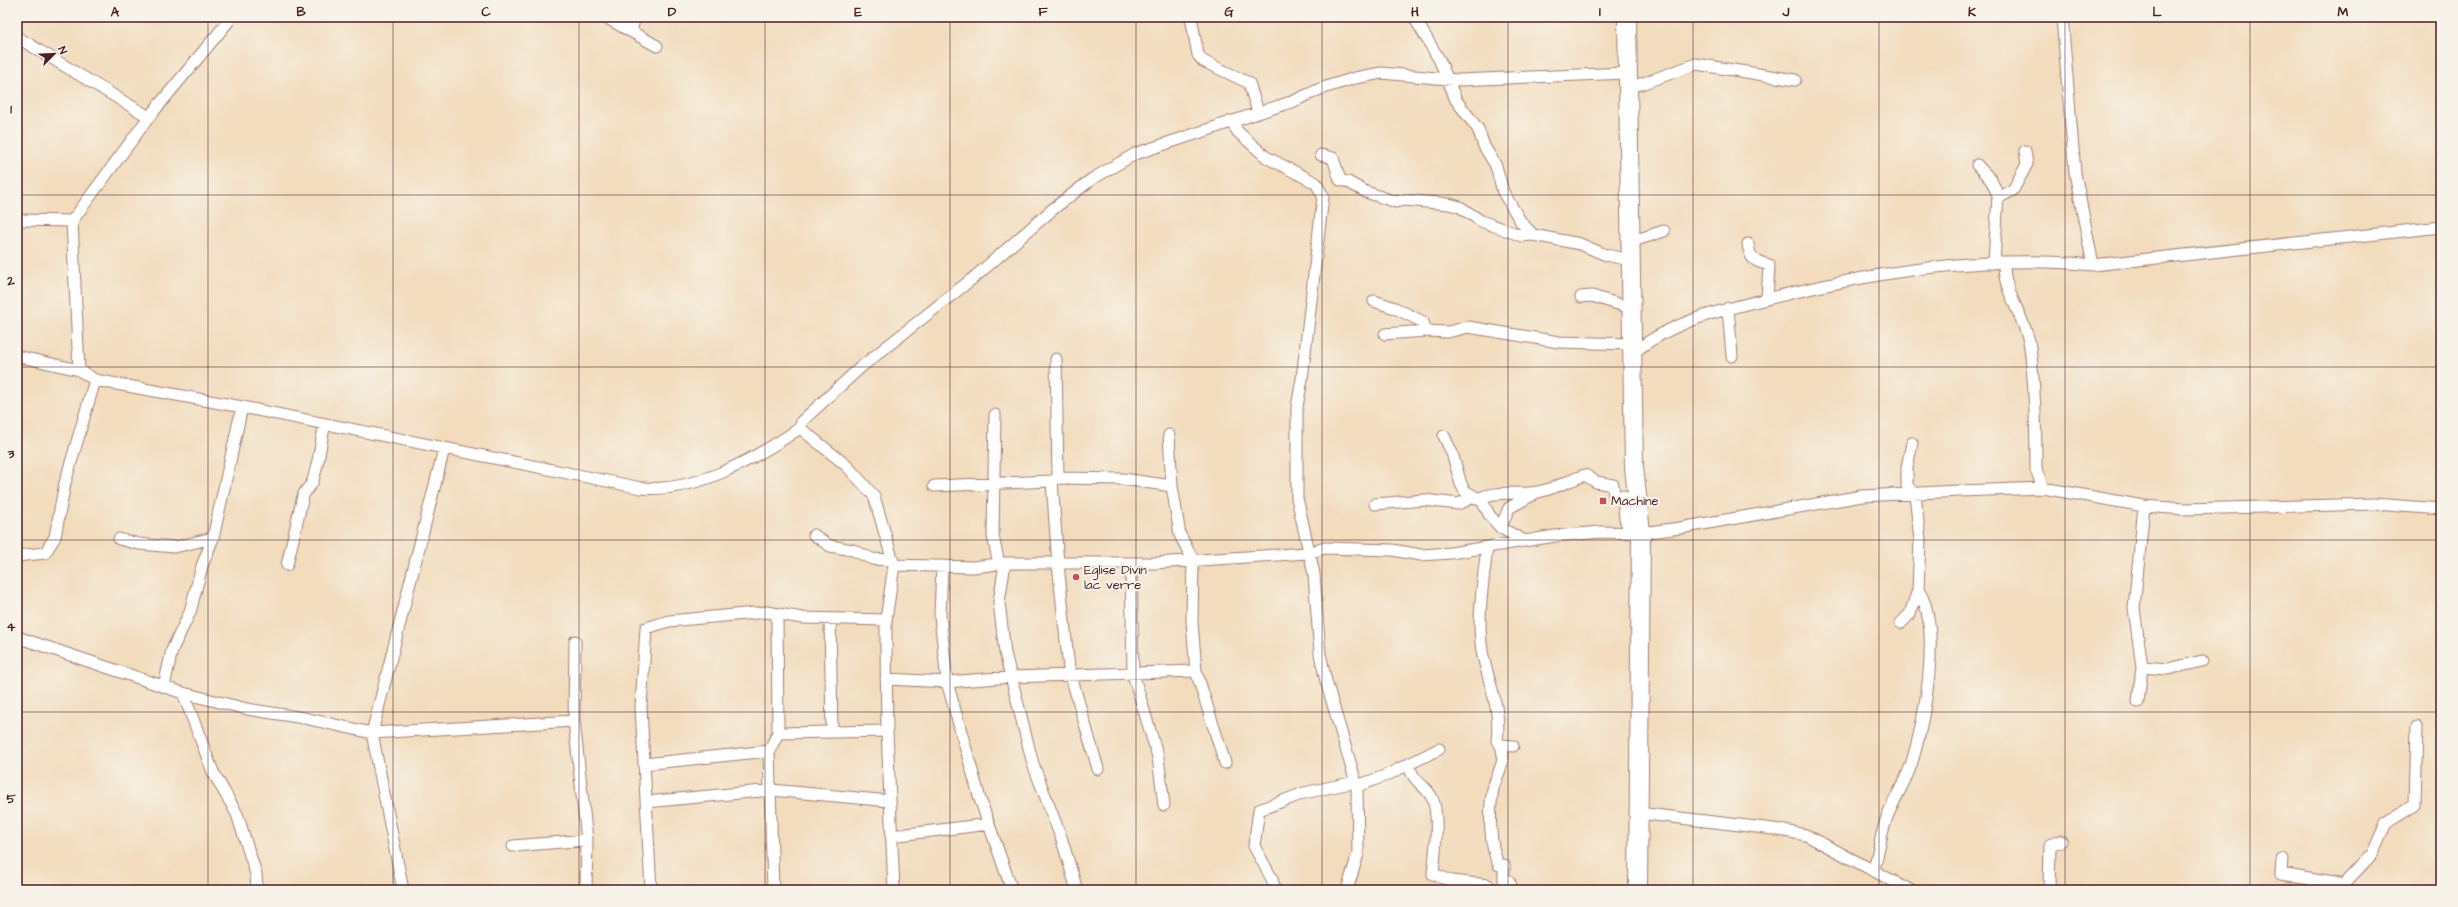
<svg xmlns="http://www.w3.org/2000/svg" width="2458" height="907" font-family="'Architects Daughter',sans-serif">
<rect width="100%" height="100%" fill="#f7f3e8"/>
<filter id="ink" filterUnits="userSpaceOnUse"><feTurbulence type="fractalNoise" baseFrequency=".025" numOctaves="2"/><feDisplacementMap in="SourceGraphic" scale="8" xChannelSelector="R" yChannelSelector="G"/><feConvolveMatrix kernelMatrix="1 2 1 2 8 2 1 2 1" color-interpolation-filters="sRGB"/></filter>
<filter id="wash" filterUnits="userSpaceOnUse"><feTurbulence type="fractalNoise" baseFrequency=".012" numOctaves="4" result="noise"/><feDisplacementMap in="SourceGraphic" scale="16" xChannelSelector="R" yChannelSelector="G"/><feGaussianBlur stdDeviation="0.9" result="paint"/><feColorMatrix in="noise" values="0 0 0 0 0 0 0 0 0 0 0 0 0 0 0 0 0 1.4 0 .05"/><feComposite in="paint" operator="in"/></filter>
<g filter="url(#wash)">
<rect width="100%" height="100%" fill="#f2dcbd"/>
</g>
<g filter="url(#ink)">
<g fill="none" stroke-linecap="round" stroke-linejoin="round">
<defs>
<path id="minor" d="M605 17 657 46
M1191 17 1198 55 1203 61 1249 83 1258 112
M1414 17 1440 61 1456 100 1478 129 1484 146 1496 166 1503 192 1521 222 1533 235
M2062 17 2075 173 2093 265
M631 31 635 17
M17 37 149 117
M1628 86 1641 84 1696 64 1795 80
M1231 121 1238 132 1266 157 1316 183 1323 196 1302 379 1297 407V498L1314 574 1320 654 1326 681 1357 786 1358 854 1347 890
M1321 155 1333 158 1340 180 1348 182 1366 192 1396 202 1404 200 1449 204 1460 207 1481 221 1522 236 1533 235 1580 244 1606 255 1631 260
M1977 165 1991 180 1998 195 1994 263
M1998 195 2002 196 2013 190 2027 164 2025 151
M17 220 72 221
M1630 242 1664 231
M1748 244C1750 259 1754 261 1769 265L1767 299
M2004 264C2003 292 2026 318 2030 347 2035 387 2036 429 2036 469L2043 488
M1581 297 1592 296 1631 308
M1374 301 1395 308 1423 322 1426 331
M1728 308 1732 356
M1385 334 1426 331 1448 332 1468 327 1559 342 1632 344
M1632 354C1671 321 1722 310 1771 298 1875 272 1986 254 2093 265L2441 227
M17 356 79 370 95 380 242 407 641 488C697 493 756 458 800 428L802 421 861 367 977 275 1053 209 1092 179 1135 154 1294 101 1320 89 1355 78 1381 73 1459 80 1627 73
M1056 359 1058 478
M79 370 72 221 149 117 232 17
M995 415 993 536 999 564
M800 428 847 466 874 496 894 565 974 567 1005 563H1155L1308 553 1325 548 1392 550 1421 555 1451 553 1555 536 1600 532 1641 533 1680 528 1862 496 1959 491 2043 488 2144 506 2184 509 2374 504 2441 509
M1169 435 1172 486 1180 535 1193 560 1192 622 1196 671 1225 763
M1444 436 1452 453 1461 484 1465 491 1482 501 1490 516 1501 528 1525 541
M934 486 1052 481
M1476 499C1501 489 1515 496 1538 492 1554 489 1570 480 1585 475L1596 482 1613 485 1614 496H1623L1625 519 1630 532
M1375 504 1424 500 1458 504 1474 497
M1501 527 1509 508 1534 494
M814 535 830 546 853 550 872 559 892 560
M119 539 139 544 175 547 213 538
M1487 548C1483 583 1476 622 1483 656 1490 687 1501 708 1497 741L1501 745 1513 746
M17 556 45 553 55 537 65 483 95 380
M1005 563 999 602 1005 653 1033 764 1062 840 1077 890
M1131 563 1133 674 1158 757 1164 805
M287 565 303 496C305 490 309 488 312 483 319 464 320 444 325 424
M942 566 940 616 947 682 980 799 1012 890
M777 614 778 733
M830 619 832 732
M1901 623 1910 614 1918 590 1920 540 1915 494 1907 486V467L1912 443
M17 637 183 693 247 709 304 718 372 733 574 721
M575 641 574 721 587 840 586 890
M2142 667 2168 669 2202 661
M886 679 947 682 1011 677 1196 671
M164 686 172 650 190 612 202 566 213 538 242 407
M183 693 213 772 237 814 256 874 257 890
M2138 702 2142 667 2134 608 2144 506
M1501 745C1507 763 1497 772 1493 789 1489 809 1489 847 1499 865H1504V880L1509 881 1513 890
M769 751 773 890
M644 764 769 751 778 733 887 731
M1409 764C1411 780 1424 784 1431 796 1440 810 1435 857 1433 874L1452 881 1488 885 1493 890
M1098 769 1069 669 1058 564 1052 481 1058 478 1123 479 1172 486
M1357 786 1387 775 1439 749
M646 802 771 790 890 801
M1638 813 1773 829 1806 835 1910 890
M891 836 989 824
M513 846 587 840
M2282 859 2281 874 2343 885
M1874 870C1878 853 1881 834 1887 817 1894 799 1905 783 1911 765 1924 725 1943 625 1918 590
M403 890 372 733 444 449
M651 890 641 708 646 628 669 621 767 612 802 618 886 620
M894 890 887 731 886 645V620L894 565
M1275 890 1272 879 1254 846 1259 810 1304 793 1355 782
M2049 890 2050 845 2061 841
M2342 890 2343 885 2373 853 2386 823 2415 805 2417 727"/>
<path id="trunk" d="M1627 17 1634 467 1641 533 1638 890"/>
</defs>
<!-- minor casing -->
<use href="#minor" stroke="#9e7e74" stroke-width="13"/>
<!-- trunk casing -->
<use href="#trunk" stroke="#9e7e74" stroke-width="20"/>
<!-- minor -->
<use href="#minor" stroke="#fff" stroke-width="11"/>
<!-- trunk -->
<use href="#trunk" stroke="#fff" stroke-width="18"/>
</g>
</g>
<!-- grid -->
<path fill="none" stroke="#4a1f2b" stroke-width="1" stroke-opacity="0.55" d="M208 17V890M393 17V890M579 17V890M765 17V890M950 17V890M1136 17V890M1322 17V890M1508 17V890M1693 17V890M1879 17V890M2065 17V890M2250 17V890M17 195H2441M17 367H2441M17 540H2441M17 712H2441"/>
<!-- markers -->
<g fill="#d1495b" stroke="#f7f3e8" stroke-width="1.5">
<rect x="1599" y="497" width="8" height="8" rx="2"/>
<circle cx="1076" cy="577" r="4"/>
</g>
<g text-anchor="middle" dominant-baseline="central" stroke-width="4" stroke-linejoin="round" paint-order="stroke">
<!-- poi labels -->
<g font-size="13" fill="#4a1f2b" stroke="#f7f3e8" text-anchor="start">
<text x="1611" y="501">Machine</text>
<text x="1084" y="570">Eglise Divin<tspan x="1084" dy="15">lac verre</tspan></text>
</g>
</g>
<!-- margin -->
<rect width="2458" height="907" fill="none" stroke="#f7f3e8" stroke-width="44"/>
<!-- north arrow -->
<g transform="translate(54 54) rotate(66)" stroke="#f7f3e8" stroke-width="3" paint-order="stroke">
<path d="M0-3L7 15L0 10L-7 15Z" fill="#4a1f2b"/>
<text y="-6" font-size="11" font-weight="bold" text-anchor="middle" fill="#4a1f2b">N</text>
</g>
<rect x="22" y="22" width="2414" height="863" fill="none" stroke="#4a1f2b" stroke-width="1.5"/>
<g font-size="13" text-anchor="middle" font-weight="bold" fill="#4a1f2b">
<text x="115" y="16">A</text>
<text x="301" y="16">B</text>
<text x="486" y="16">C</text>
<text x="672" y="16">D</text>
<text x="858" y="16">E</text>
<text x="1043" y="16">F</text>
<text x="1229" y="16">G</text>
<text x="1415" y="16">H</text>
<text x="1600" y="16">I</text>
<text x="1786" y="16">J</text>
<text x="1972" y="16">K</text>
<text x="2157" y="16">L</text>
<text x="2343" y="16">M</text>
<text x="11" y="113">1</text>
<text x="11" y="285">2</text>
<text x="11" y="458">3</text>
<text x="11" y="631">4</text>
<text x="11" y="803">5</text>
</g>
</svg>
